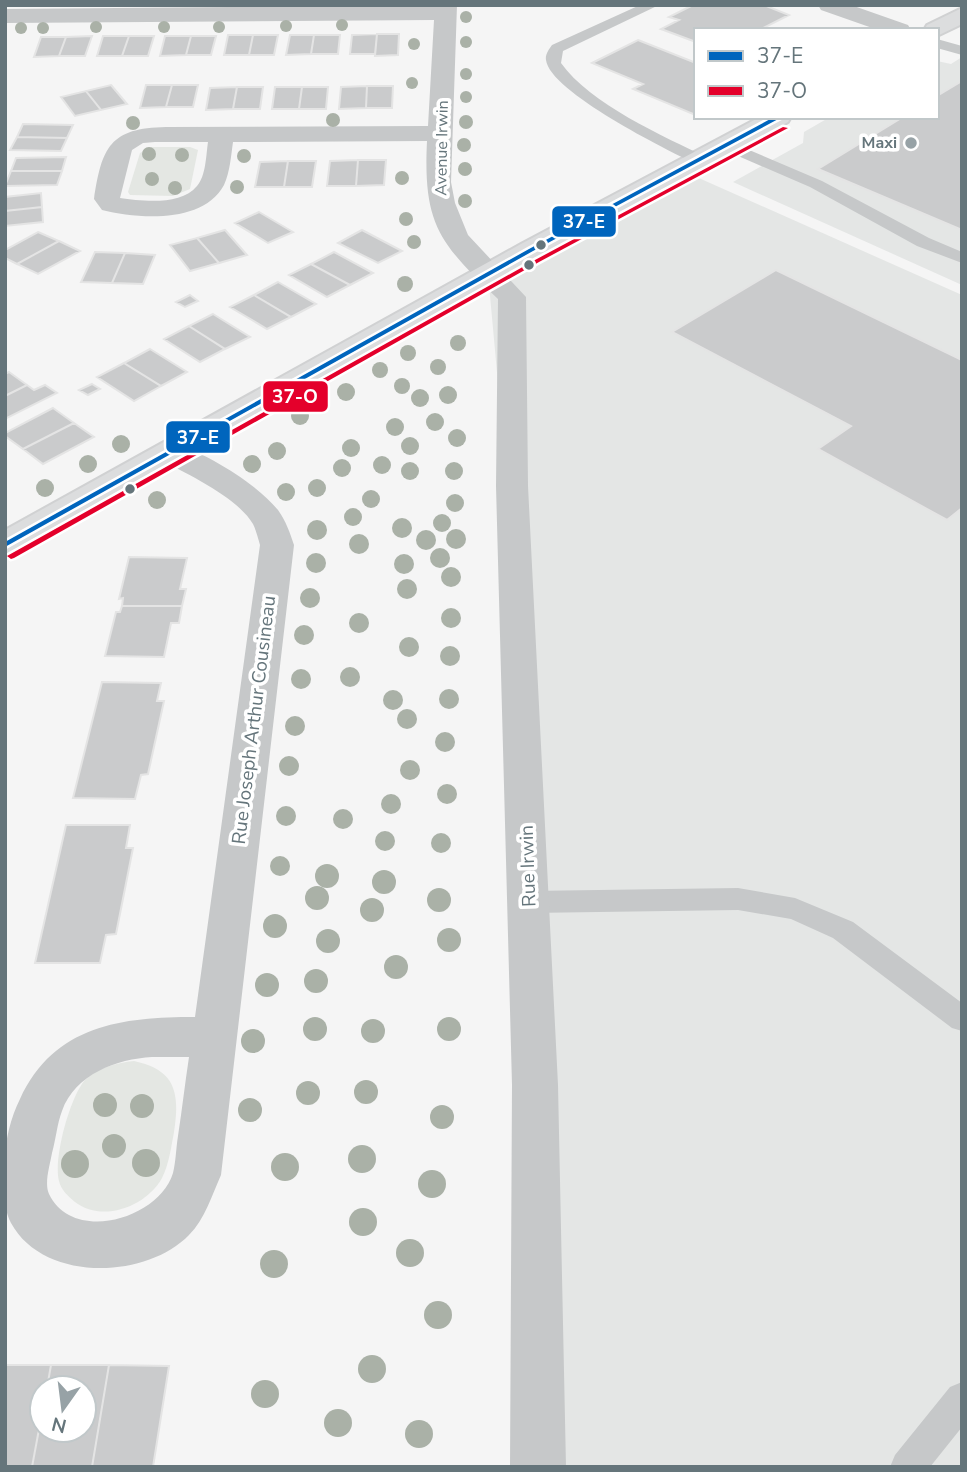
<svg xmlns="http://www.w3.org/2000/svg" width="967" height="1472" font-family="'Nunito Sans',sans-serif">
<rect width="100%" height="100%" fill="#f5f5f5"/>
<!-- built -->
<path fill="#e4e6e5" d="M962 57V285L733 182 803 143 804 132 830 117H937V61L951 64Z
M683 171 962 295V1467H538L519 613 488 274Z"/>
<!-- green -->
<path fill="#e4e7e3" d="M151 147H190L198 150 190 189 173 196 130 195 128 192 140 153Z
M134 1061C176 1070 180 1093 174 1132 171 1148 169 1164 162 1178 146 1207 102 1223 75 1202 68 1196 61 1190 59 1181 53 1159 70 1097 85 1080 98 1067 117 1063 134 1061Z"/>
<!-- building -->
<path fill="#cacbcc" stroke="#e4e4e4" stroke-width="2" d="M693 5H764L789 15 763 28 768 30H696V42L661 29 679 20 669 17Z
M377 34H399L398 55 375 56Z
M377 34 375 54H350L352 35Z
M228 35H253L249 55H224Z
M253 35H278L274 55H249Z
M290 35H314L311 54 286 55Z
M314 35H340L338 54H311Z
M92 36 85 56H59L66 37Z
M103 36H129L122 56H97Z
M129 36H154L148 56H122Z
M165 36H191L186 55 160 56Z
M191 36H216L211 55H186Z
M41 37H66L59 56 34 57Z
M638 40 696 63V113L693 114 633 89 643 84 592 63Z
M962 81V230L818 169 903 117H937V96Z
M111 85 127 104 101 110 86 91Z
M146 85H172L166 107 140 108Z
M172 85H198L193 107H166Z
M367 86 366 108 339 109 341 87Z
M367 86H393L392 108H366Z
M237 87 233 109 206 110 210 88Z
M237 87H263L260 109H233Z
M275 87H302L299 109H272Z
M302 87H328L326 109H299Z
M86 91 101 110 75 116 61 97Z
M23 124 73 125 67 138 17 137Z
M17 137 67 138 61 151 10 150Z
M66 157 62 171H11L16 158Z
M358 160H386L384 185 356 186Z
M358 160 356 186H327L330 161Z
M288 161 284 187H255L260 162Z
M288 161H316L312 187H284Z
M11 171H62L57 185 5 186Z
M41 193 42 207 5 211V197Z
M42 207 43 222 5 226V211Z
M259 212 293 232 268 243 235 223Z
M225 230 247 255 219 263 197 238Z
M362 230 402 251 378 263 338 243Z
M38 232 59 241 17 264 5 258V250Z
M197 238 219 263 190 271 170 245Z
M59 241 80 251 38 274 17 264Z
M95 252 125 253 112 283 81 282Z
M334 252 373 273 350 285 311 264Z
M125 253 155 255 143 284 112 283Z
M311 264 350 285 327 297 289 275Z
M776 270 962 360V508L947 520 818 449 851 426 672 332Z
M278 282 316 304 291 317 254 295Z
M190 295 198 301 185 307 176 302Z
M254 295 291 317 267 329 230 307Z
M213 314 250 337 225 349 189 326Z
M189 326 225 349 200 362 164 339Z
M150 349 187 372 161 386 124 363Z
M124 363 161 386 134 401 97 377Z
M9 372 27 385 5 396V374Z
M92 384 100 389 88 395 79 390Z
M27 385 34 390 45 385 57 393 5 419V396Z
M53 408 74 423 23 449 5 436V433Z
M74 423 94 437 43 464 23 449Z
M129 557 187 558 180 589H186L182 606H122L123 598 119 599Z
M122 606H182L179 623H171L164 657 105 656 116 612H120Z
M102 682 161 683 157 701H164L148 774 141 775 135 799 73 798Z
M66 825H130L126 848H133L116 934 106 935 100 963H35Z
M5 1365H51L47 1388H42V1413L32 1467H5Z
M51 1365H109L92 1467H32L42 1413V1430H84V1388H47Z
M109 1365 169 1366 153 1467H92Z"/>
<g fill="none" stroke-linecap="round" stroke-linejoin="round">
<defs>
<path id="secondary" d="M962 8V24L937 36V30H924L927 25Z
M760 117H791L788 122 541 256 17 553 5 556V530L521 244Z"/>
</defs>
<!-- secondary casing -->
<use href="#secondary" stroke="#d0d1d2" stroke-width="4"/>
<!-- lane -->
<path fill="#c6c8c9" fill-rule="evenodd" d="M640 5H659L563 51 561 63C590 104 663 136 708 158L710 161 708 164H696C667 150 550 92 546 60 545 55 549 49 552 45Z
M937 39 962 46V55L937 48Z
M728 141 822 181 929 238 962 252V263L917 246 810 187 722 149 720 146Z
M738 888 795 898 853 922 962 1003V1031L952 1028 833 938 791 919 738 910 529 913 519 910 516 902 519 894 529 891Z
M962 1382V1427L930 1467H890L895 1455 950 1387Z"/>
<!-- street -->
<path fill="#c6c8c9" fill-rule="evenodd" d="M457 5 451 182 455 203 468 235 526 297 528 486 558 1085 566 1467H510L512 1085 496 486 498 299C439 243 423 224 427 141L233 142C231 156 230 172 224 185 203 224 138 219 102 210L94 199C102 147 110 128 166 127L428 126 434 20 5 23V9ZM155 142H208C206 155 206 176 197 186 181 206 142 201 120 198L132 150 143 143Z
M818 5H851L908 25 911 30H878L821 10Z
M172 443C205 452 256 483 278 510 286 521 290 533 294 545L221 1175C212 1195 205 1219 189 1235 145 1280 43 1282 11 1223 1 1204 5 1180 5 1160 5 1140 11 1117 20 1099 54 1025 122 1017 195 1017L260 545C258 538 256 530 253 524 237 497 187 474 161 460L156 453 161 446ZM152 1057H189C185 1083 182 1110 178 1136 176 1148 176 1161 173 1173 159 1219 73 1244 49 1194 44 1183 50 1165 52 1153 56 1139 57 1124 62 1111 75 1074 117 1059 152 1057Z"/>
<!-- secondary -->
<use href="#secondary" fill="#dcddde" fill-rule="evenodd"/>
<defs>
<path id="bus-1" d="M774 117H782L533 251 5 547V542L529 249Z"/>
<path id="bus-2" d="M783 127 788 128 539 262 14 558 11 559 7 556 535 260Z"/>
</defs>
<!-- bus-1 casing -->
<use href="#bus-1" stroke="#fff" stroke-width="5"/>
<!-- bus-2 casing -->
<use href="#bus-2" stroke="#fff" stroke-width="5"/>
<!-- bus-1 -->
<use href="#bus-1" fill="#0065bd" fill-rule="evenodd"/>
<!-- bus-2 -->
<use href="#bus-2" fill="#e4002b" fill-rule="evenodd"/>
</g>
<!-- trees -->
<g fill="#aab1a7">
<circle cx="466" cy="17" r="6"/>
<circle cx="342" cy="25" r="6"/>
<circle cx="286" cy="26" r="6"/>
<circle cx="96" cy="27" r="6"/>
<circle cx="164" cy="27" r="6"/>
<circle cx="219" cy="27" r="6"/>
<circle cx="21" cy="28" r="6"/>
<circle cx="43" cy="28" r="6"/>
<circle cx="466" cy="42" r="6"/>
<circle cx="414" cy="44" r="6"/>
<circle cx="466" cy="74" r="6"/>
<circle cx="412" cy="83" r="6"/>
<circle cx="466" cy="97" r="6"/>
<circle cx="333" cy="120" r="7"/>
<circle cx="466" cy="122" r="7"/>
<circle cx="133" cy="123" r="7"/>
<circle cx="464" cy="145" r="7"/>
<circle cx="149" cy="154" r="7"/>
<circle cx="182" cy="155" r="7"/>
<circle cx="244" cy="156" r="7"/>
<circle cx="465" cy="169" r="7"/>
<circle cx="402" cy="178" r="7"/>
<circle cx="152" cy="179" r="7"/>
<circle cx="237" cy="187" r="7"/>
<circle cx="175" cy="188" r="7"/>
<circle cx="465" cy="201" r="7"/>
<circle cx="406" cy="219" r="7"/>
<circle cx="414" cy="242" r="7"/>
<circle cx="405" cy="284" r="8"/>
<circle cx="458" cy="343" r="8"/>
<circle cx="408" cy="353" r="8"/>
<circle cx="438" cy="367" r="8"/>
<circle cx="380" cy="370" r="8"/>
<circle cx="402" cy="386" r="8"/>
<circle cx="346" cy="392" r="9"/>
<circle cx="448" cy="395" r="9"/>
<circle cx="420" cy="398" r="9"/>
<circle cx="300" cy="416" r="9"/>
<circle cx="435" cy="422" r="9"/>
<circle cx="395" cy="427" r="9"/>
<circle cx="457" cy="438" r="9"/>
<circle cx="121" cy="444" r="9"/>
<circle cx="410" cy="446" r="9"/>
<circle cx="351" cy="448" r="9"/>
<circle cx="277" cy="451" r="9"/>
<circle cx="88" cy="464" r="9"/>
<circle cx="252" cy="464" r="9"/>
<circle cx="382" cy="465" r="9"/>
<circle cx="342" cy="468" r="9"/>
<circle cx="410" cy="471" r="9"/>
<circle cx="454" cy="471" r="9"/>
<circle cx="45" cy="488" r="9"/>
<circle cx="317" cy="488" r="9"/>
<circle cx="286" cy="492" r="9"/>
<circle cx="371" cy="499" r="9"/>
<circle cx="157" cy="500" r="9"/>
<circle cx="455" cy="503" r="9"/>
<circle cx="353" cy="517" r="9"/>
<circle cx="442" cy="523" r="9"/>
<circle cx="402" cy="528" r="10"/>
<circle cx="317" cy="530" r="10"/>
<circle cx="456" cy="539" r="10"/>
<circle cx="426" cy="540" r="10"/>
<circle cx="359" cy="544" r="10"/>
<circle cx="440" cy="558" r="10"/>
<circle cx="316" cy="563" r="10"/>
<circle cx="404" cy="564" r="10"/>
<circle cx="451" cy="577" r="10"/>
<circle cx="407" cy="589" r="10"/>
<circle cx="310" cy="598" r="10"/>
<circle cx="451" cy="618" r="10"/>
<circle cx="359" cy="623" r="10"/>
<circle cx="304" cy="635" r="10"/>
<circle cx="409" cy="647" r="10"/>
<circle cx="450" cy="656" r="10"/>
<circle cx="350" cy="677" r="10"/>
<circle cx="301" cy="679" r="10"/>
<circle cx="449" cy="699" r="10"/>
<circle cx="393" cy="700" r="10"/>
<circle cx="407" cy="719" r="10"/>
<circle cx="295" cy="726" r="10"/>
<circle cx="445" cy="742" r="10"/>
<circle cx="289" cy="766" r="10"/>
<circle cx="410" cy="770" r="10"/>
<circle cx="447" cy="794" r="10"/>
<circle cx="391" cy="804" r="10"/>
<circle cx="286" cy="816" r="10"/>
<circle cx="343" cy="819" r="10"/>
<circle cx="385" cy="841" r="10"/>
<circle cx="441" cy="843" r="10"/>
<circle cx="280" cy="866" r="10"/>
<circle cx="327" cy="876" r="12"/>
<circle cx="384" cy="882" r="12"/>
<circle cx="317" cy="898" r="12"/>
<circle cx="439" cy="900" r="12"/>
<circle cx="372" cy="910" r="12"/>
<circle cx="275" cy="926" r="12"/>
<circle cx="449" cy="940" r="12"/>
<circle cx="328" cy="941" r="12"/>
<circle cx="396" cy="967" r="12"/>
<circle cx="316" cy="981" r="12"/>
<circle cx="267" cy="985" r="12"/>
<circle cx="315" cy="1029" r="12"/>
<circle cx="449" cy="1029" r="12"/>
<circle cx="373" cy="1031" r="12"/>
<circle cx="253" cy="1041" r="12"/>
<circle cx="366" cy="1092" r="12"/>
<circle cx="308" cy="1093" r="12"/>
<circle cx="105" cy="1105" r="12"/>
<circle cx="142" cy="1106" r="12"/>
<circle cx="250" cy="1110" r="12"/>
<circle cx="442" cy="1117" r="12"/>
<circle cx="114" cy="1146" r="12"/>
<circle cx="362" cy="1159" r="14"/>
<circle cx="146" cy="1163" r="14"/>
<circle cx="75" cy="1164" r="14"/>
<circle cx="285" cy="1167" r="14"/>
<circle cx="432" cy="1184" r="14"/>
<circle cx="363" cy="1222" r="14"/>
<circle cx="410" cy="1253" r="14"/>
<circle cx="274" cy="1264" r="14"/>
<circle cx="438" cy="1315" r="14"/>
<circle cx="372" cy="1369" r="14"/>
<circle cx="265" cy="1394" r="14"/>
<circle cx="338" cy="1423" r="14"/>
<circle cx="419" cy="1434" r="14"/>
</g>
<!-- markers -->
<circle fill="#97a2a6" stroke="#fff" stroke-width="2.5" cx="911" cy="143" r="7"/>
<g fill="#65757b" stroke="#fff" stroke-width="2.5">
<circle cx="541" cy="245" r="6"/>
<circle cx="529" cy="265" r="6"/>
<circle cx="130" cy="489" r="6"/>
</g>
<g text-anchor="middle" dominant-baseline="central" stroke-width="7" stroke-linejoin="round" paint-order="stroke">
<!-- far-poi labels -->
<g font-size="16" font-weight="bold" fill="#65757b" stroke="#fff" text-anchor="end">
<text x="897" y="143">Maxi</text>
</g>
<!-- far-street labels -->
<g font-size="16" fill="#65757b" stroke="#fff">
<text transform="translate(442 148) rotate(-89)">Avenue Irwin</text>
</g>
<!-- street labels -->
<g font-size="19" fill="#65757b" stroke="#fff">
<text transform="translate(254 720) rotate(-83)">Rue Joseph Arthur Cousineau</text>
<text transform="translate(528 866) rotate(-92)">Rue Irwin</text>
</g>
</g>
<g stroke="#fff" stroke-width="2.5">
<rect x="551" y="205" width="66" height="33" rx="7" fill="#0065bd"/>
<rect x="262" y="380" width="67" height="33" rx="7" fill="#e4002b"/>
<rect x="165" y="420" width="66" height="34" rx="7" fill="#0065bd"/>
</g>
<g font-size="19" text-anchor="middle" font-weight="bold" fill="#fff">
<text x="584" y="228">37-E</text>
<text x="295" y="403">37-O</text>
<text x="198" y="444">37-E</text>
</g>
<!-- border -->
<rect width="967" height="1472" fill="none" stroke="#65757b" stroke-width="14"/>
<!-- legend -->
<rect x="694" y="28" width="245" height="91" fill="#ffffff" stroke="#c1c8ca" stroke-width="2"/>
<rect x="708" y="51" width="35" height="10" fill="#0065bd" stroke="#c1c8ca" stroke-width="2"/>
<text x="757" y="63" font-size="21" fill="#65757b">37-E</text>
<rect x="708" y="86" width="35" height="10" fill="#e4002b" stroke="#c1c8ca" stroke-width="2"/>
<text x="757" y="98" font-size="21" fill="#65757b">37-O</text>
<!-- north arrow -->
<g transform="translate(63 1409) rotate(194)"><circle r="33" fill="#ffffff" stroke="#c1c8ca" stroke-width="2"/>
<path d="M0-5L12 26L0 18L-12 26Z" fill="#97a2a6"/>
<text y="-10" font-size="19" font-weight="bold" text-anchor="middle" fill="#65757b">N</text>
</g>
</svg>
